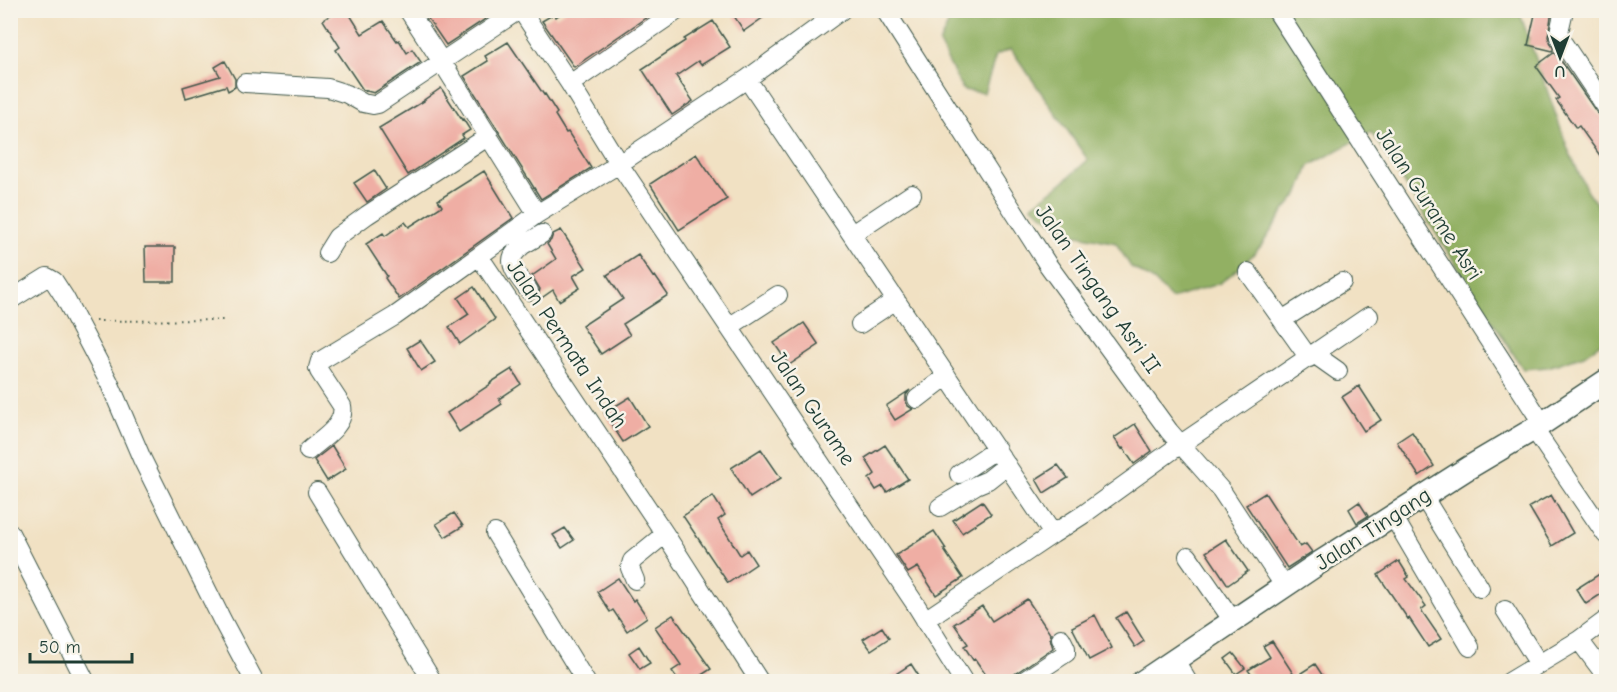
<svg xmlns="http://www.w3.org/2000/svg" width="1617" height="692" font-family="'Comic Neue',sans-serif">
<rect width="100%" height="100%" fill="#f7f3e8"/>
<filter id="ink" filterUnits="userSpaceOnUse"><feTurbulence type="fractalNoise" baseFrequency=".0167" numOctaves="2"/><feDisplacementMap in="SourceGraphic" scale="12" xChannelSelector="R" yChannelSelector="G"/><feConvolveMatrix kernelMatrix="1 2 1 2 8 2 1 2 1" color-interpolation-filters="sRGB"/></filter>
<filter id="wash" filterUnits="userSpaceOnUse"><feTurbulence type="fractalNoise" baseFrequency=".008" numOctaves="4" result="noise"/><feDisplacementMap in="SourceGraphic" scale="24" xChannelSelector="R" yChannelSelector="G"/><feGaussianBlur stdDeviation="1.35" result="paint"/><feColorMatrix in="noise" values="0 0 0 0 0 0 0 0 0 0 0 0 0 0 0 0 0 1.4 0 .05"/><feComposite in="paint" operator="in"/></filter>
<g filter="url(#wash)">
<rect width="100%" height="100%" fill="#f1e1c3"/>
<!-- forest -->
<path fill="#92b063" stroke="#58764c" stroke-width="1.5" d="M954 11H1519L1568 149 1587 191 1606 217V339L1584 355 1548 367 1523 369 1371 132 1309 166 1299 193 1284 211 1261 246 1243 265 1220 283 1172 299 1154 281 1131 267 1116 243 1069 233 1031 206 1062 183 1088 160 1011 49 996 55 984 93 963 90 939 44Z"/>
<g id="blocks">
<!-- building -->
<path fill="#efaea4" d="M338 10H347L362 34 383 21 397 41 399 40 407 53 412 49 421 62 374 93 363 90 336 50 340 47 323 20Z
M422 10H482L487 18 446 45Z
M566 10H657L574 67 542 21 554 14 556 17Z
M730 10H774L744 31Z
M1536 10H1552L1548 37 1553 48V51L1528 45Z
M713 21 730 47 701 65 698 61 676 76 693 101 672 115 642 69 685 41 684 39Z
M508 42 544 95 545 94 557 113 555 115 566 133 568 132 591 168 541 199 464 76 488 61 485 56Z
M1555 52 1597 113 1604 118 1606 121V164L1579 126 1576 128 1556 100 1559 98 1536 66Z
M225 61 235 79V87L228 91 226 86 186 98 183 87 220 76 215 67Z
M441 88 462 120 463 119 470 130 462 135 464 138 408 175 379 128 424 101V100Z
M696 154 727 199 679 230 650 184Z
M374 170 386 189 367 202 354 183Z
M484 171 513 218 399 299 385 278 387 276 366 244 383 233 385 236 405 222 409 227 442 206 438 200Z
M561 230 586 268 573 276 580 288 559 301 553 290 540 299 538 297 540 289 532 276 556 259 547 244 551 240 553 234Z
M145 247H175V282H146Z
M638 255 653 277 655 276 668 295 623 324 630 335 601 354 582 326 623 299 607 275Z
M474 287 495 319 460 344 449 327 469 314 458 298Z
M804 323 819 345 789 365 774 343Z
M420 340 435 362 421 371 407 348Z
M512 369 521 384 499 399 502 404 459 432 447 413 491 384 490 383Z
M1359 386 1381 420 1364 431 1342 397Z
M910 390 906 395V401L908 406 913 409 895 420 886 406Z
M630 397 648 426 623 442 604 413Z
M1135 424 1152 451 1134 464 1123 448 1122 449 1114 438Z
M1412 432 1434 466 1419 476 1397 442Z
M885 445 908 479 887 492 883 486 876 490 869 479 875 474 865 458Z
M332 446 346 469 327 481 314 460Z
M761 449 781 478 750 498 731 468Z
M1058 465 1068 478 1044 493 1036 479Z
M1265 493 1300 547 1306 544 1312 552 1287 568 1246 505Z
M1551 495 1573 533 1552 546 1529 507Z
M713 496 725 515 718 520 740 555 747 550 756 564 728 583 683 516Z
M982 501 991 514 962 533 953 520Z
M1359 502 1368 516 1357 523 1349 509Z
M454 513 463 526 445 537 436 524Z
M565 528 574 540 562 548 553 535Z
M934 531 946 549 944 550 963 578 936 595 918 567 908 573 896 555Z
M1226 539 1248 571 1228 585 1206 552Z
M1399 561 1409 577 1406 579 1426 606 1421 610 1441 639 1428 647 1409 618 1408 619 1378 575Z
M1601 573 1606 581V591L1586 604 1576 589Z
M618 578 633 601 635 599 647 617 627 631 613 610 610 612 597 592Z
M1027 599 1051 635 1050 638 1053 648 1016 673 1012 676 1011 681H990L975 659 973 660 964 646 968 644 954 624 982 606 992 621Z
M1126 612 1144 641 1135 647 1116 618Z
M673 615 711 669 692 681H679L672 671 681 665 655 627Z
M1095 615 1112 648 1089 660 1072 627Z
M882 627 889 638 871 650 863 639Z
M1272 641 1294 675 1283 681H1256L1248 670 1270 657 1263 646Z
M639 646 650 663 640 669 629 653Z
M1233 653 1245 668 1236 674 1225 659Z
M911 664 922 681H885Z
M1315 664 1326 681H1307L1301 673Z"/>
</g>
</g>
<g filter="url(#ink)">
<use href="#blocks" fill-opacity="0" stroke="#3e5649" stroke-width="1.5"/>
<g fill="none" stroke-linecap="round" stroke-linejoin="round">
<defs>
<path id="minor" d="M408 10 442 62 537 214
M842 10 747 79 619 164 916 605 964 682
M885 10 1048 265 1169 431 1221 490 1285 587
M1276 10 1542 423
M1564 10 1559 32V37L1606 107
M747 79 1053 534 925 620
M245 83 328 88 347 94 363 103 373 105 378 104 519 10
M570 84 678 10
M517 229 523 245C520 248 515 252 513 256 508 267 523 282 529 291
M852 234 912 194
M523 245 542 234
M327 253 337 237 367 215 489 136
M479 256 537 214 619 164 570 84 521 10
M1248 272 1309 358
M10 300 47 277 54 281 65 298 109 382 142 459 222 620 255 682
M1282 320 1342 282
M860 324 896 300
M729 327 778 295
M1314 354 1338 371
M917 399 947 376
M1534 429 1606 535
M308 451C320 440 346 426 342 406L319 371 318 368 320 361 395 316 479 256 665 534 760 682
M959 474 997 449
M317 492 433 682
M1423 496 1480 588
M940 507 976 485 988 480 1007 465
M1393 516 1470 647
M10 533 86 682
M495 533 586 682
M1053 534 1084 514 1181 444 1369 316
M1188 556 1233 621
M635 580 630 568 632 561 665 534
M1505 610 1539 664
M1606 620 1579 640 1606 676
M1175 660 1188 682
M1022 682 1066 653V648L1061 638
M1509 682 1579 640"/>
<path id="major" d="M1142 682 1319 563 1468 468 1534 429 1606 381"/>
</defs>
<!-- minor casing -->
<use href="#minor" stroke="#3e5649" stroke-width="20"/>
<!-- major casing -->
<use href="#major" stroke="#3e5649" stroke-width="25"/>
<!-- path -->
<path stroke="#3e5649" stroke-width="2" stroke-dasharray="1.5 4.5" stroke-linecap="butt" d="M95 321 224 320"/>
<!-- minor -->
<use href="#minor" stroke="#fff" stroke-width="18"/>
<!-- major -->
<use href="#major" stroke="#fff" stroke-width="22"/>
</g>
</g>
<g text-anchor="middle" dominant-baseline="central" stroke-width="5" stroke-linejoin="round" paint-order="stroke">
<!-- street labels -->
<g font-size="22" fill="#1f3d34" stroke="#f7f3e8">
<text transform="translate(1429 204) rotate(57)">Jalan Gurame Asri</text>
<text transform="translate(1098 289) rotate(55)">Jalan Tingang Asri II</text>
<text transform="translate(567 344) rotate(56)">Jalan Permata Indah</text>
<text transform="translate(813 408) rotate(56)">Jalan Gurame</text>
<text transform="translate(1373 529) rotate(-33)">Jalan Tingang</text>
</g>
</g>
<!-- margin -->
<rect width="1617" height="692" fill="none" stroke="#f7f3e8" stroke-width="36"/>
<!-- north arrow -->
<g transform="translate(1560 57) rotate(180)" stroke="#f7f3e8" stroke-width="4.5" paint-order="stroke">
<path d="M0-4.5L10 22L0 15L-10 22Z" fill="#1f3d34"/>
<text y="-9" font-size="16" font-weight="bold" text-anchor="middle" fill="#1f3d34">U</text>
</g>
<!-- scale -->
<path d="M30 653v9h102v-9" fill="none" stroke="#1f3d34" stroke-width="3"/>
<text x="39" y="653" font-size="18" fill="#1f3d34" stroke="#f7f3e8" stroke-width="4.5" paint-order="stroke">50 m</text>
</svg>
